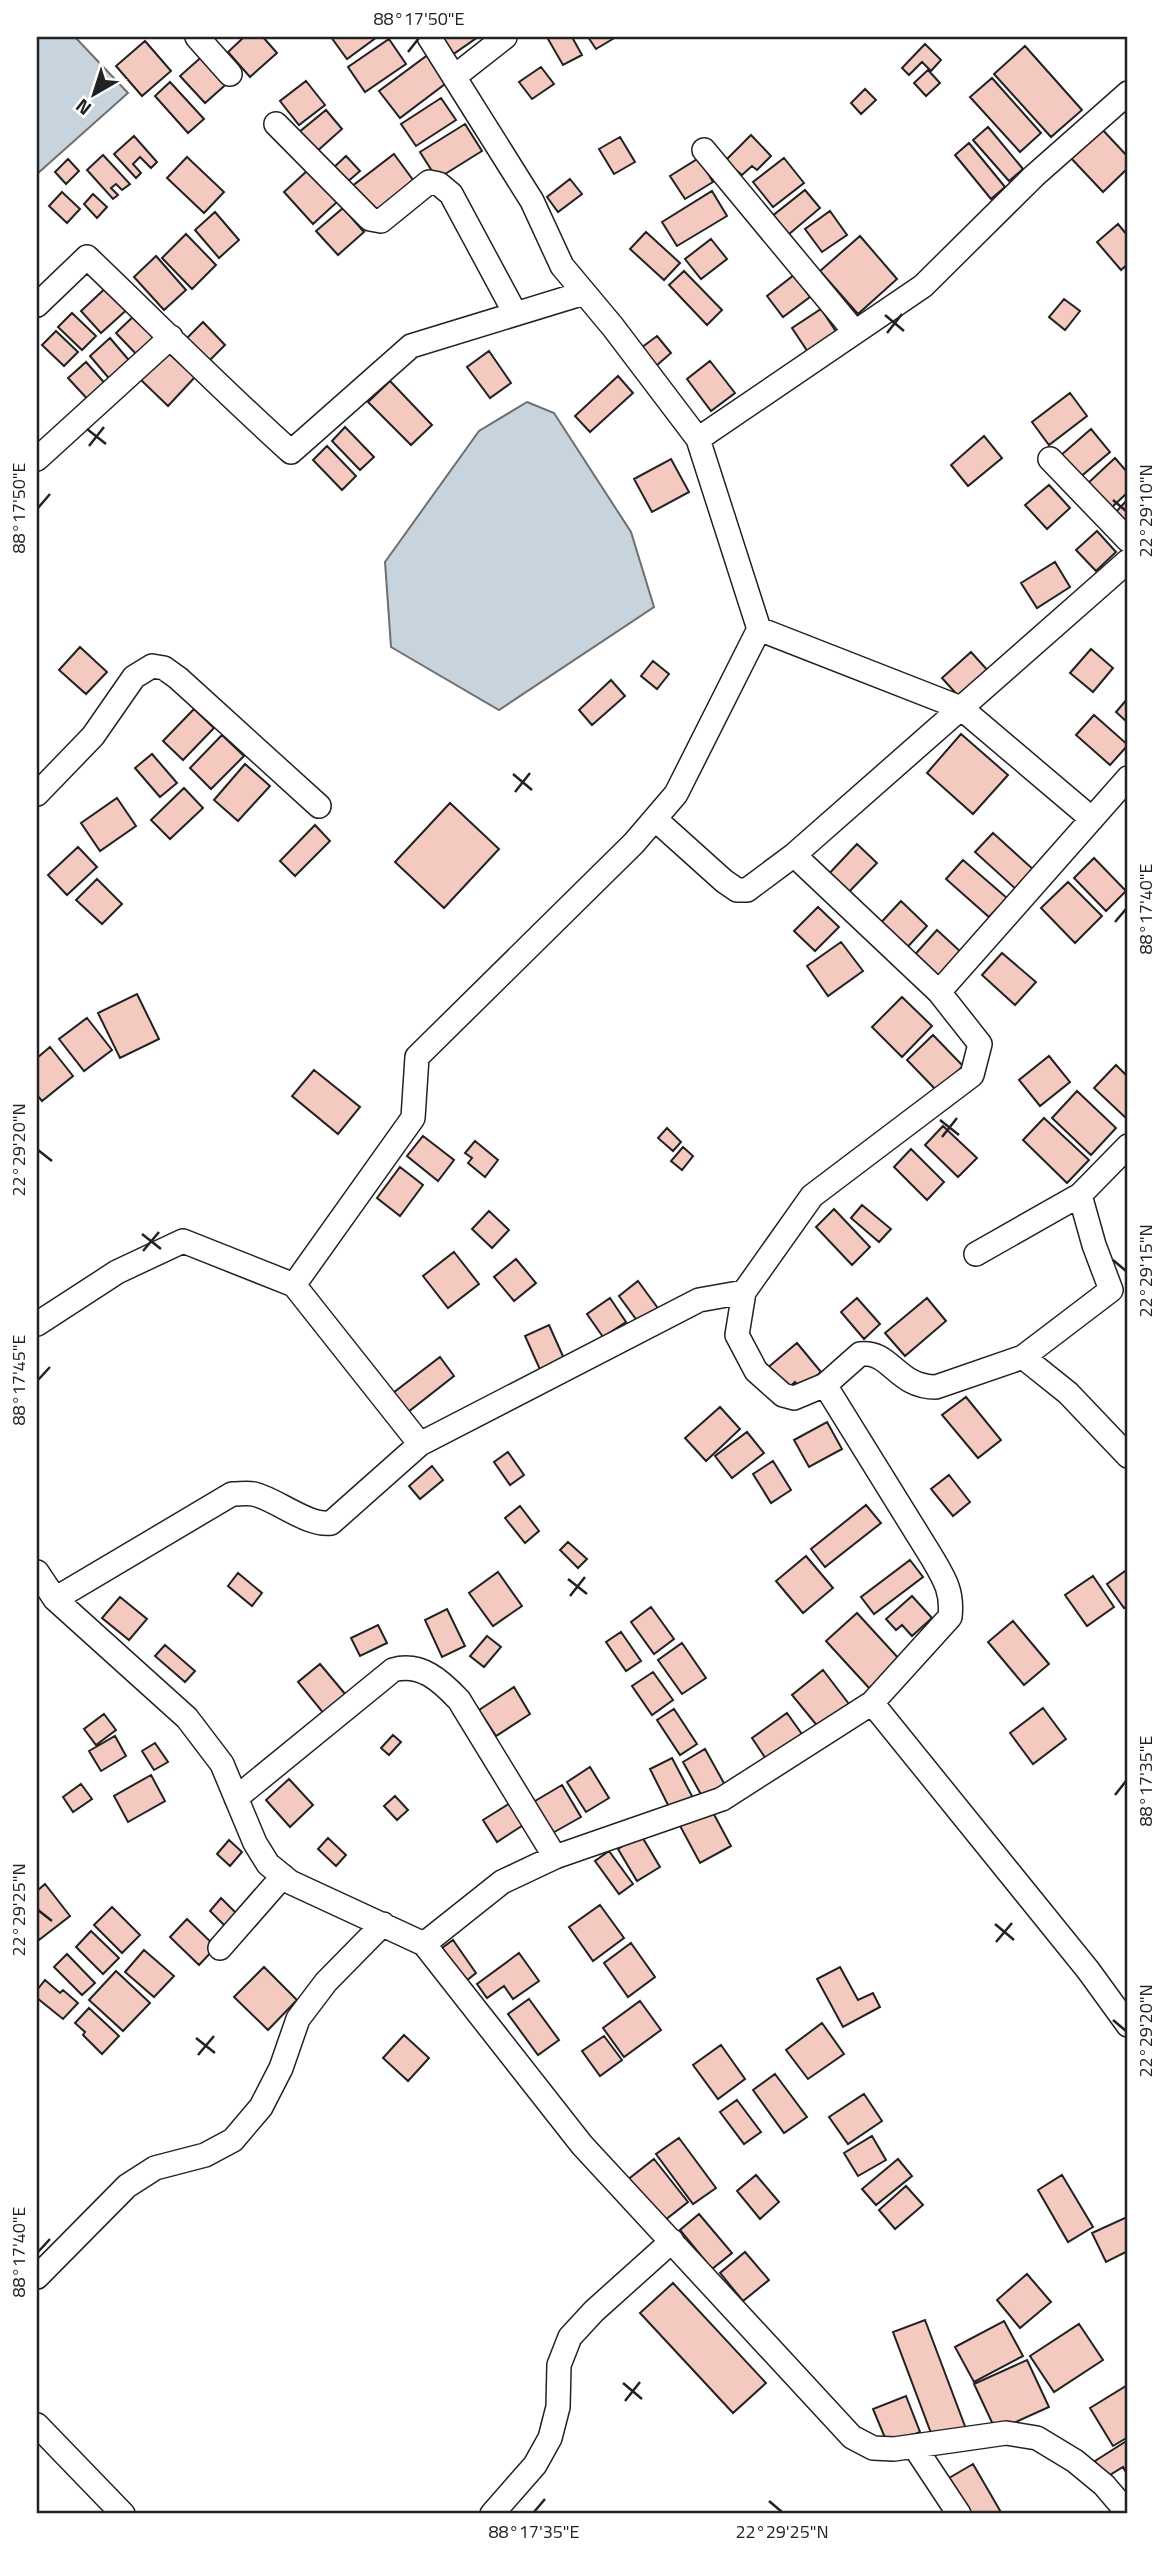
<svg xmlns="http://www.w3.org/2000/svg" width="1165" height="2551" font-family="'Titillium Web',sans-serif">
<rect width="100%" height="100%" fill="#fff"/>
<!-- water -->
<path fill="#c7d3dd" stroke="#6f6f6f" stroke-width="2" d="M37 37H75L128 93 37 174Z
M527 402 554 413 631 532 654 607 499 710 391 647 385 562 479 431Z"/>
<!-- building -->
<path fill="#f3c9c0" stroke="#222" stroke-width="2" d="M244 37H263L277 53 250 77 228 52Z
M331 37H377L347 59Z
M439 37H473L475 39 452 55Z
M552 37H572L582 55 563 65 548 39Z
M588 37H616L596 49Z
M389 39 406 64 365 92 348 67Z
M145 41 171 71 142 96 116 66Z
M925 44 941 60 931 71 922 62 909 75 902 68Z
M1025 46 1082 110 1051 137 994 74Z
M206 53 231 80 205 103 180 76Z
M429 54 449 81 400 118 379 91Z
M541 67 554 84 532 99 519 82Z
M928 70 940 83 926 96 914 83Z
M992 78 1041 133 1020 152 970 97Z
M306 81 325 105 299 125 280 101Z
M170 82 204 119 188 133 155 96Z
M865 89 876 100 861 114 851 103Z
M441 98 456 120 416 146 401 124Z
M326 110 342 129 315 153 298 133Z
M465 124 482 151 437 179 420 152Z
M988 127 1023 169 1009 181 973 140Z
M1100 127 1128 157V168L1103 192 1069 156Z
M751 135 771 156 757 170 752 166 742 175 736 170 734 172 724 162Z
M134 136 157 162 151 168 140 157 133 164 141 173 136 178 114 154Z
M620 137 635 162 614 174 599 149Z
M969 143 1005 187 991 199 955 155Z
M394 154 416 184 373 216 351 187Z
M103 155 130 184 122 190 116 184 111 188 118 195 113 199 87 170Z
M346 156 360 171 345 184 332 169Z
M187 157 224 192 204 213 167 178Z
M699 158 713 182 685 199 670 176Z
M784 158 804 183 773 207 753 182Z
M68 159 79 171 66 184 55 172Z
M308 170 337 202 313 224 284 192Z
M570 179 582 194 558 212 547 197Z
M805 190 820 208 782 240 766 221Z
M712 191 727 216 677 246 662 222Z
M62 192 80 209 67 223 49 206Z
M93 194 107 207 97 218 84 204Z
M343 208 364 232 338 255 316 231Z
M830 211 847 235 822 252 805 229Z
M215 212 239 240 219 258 195 230Z
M1118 224 1128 236V264L1121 270 1097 242Z
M646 232 680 263 664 280 630 249Z
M186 234 216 265 192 289 162 258Z
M860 236 897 279 858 314 820 271Z
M711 239 727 259 701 279 685 259Z
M156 256 186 290 164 310 134 277Z
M684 271 722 310 707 325 669 285Z
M794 275 810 297 783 317 767 296Z
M111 283 131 306 101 333 81 311Z
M1064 299 1080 311 1065 330 1049 317Z
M821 309 839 336 810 355 792 328Z
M138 312 162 338 140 358 116 333Z
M72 313 96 336 82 350 58 327Z
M203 322 225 345 205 365 183 342Z
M56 331 78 352 64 366 42 345Z
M657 336 671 353 656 366 641 348Z
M110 338 133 365 113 383 90 356Z
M489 351 511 383 490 398 467 367Z
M167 352 195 377 168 406 141 380Z
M710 361 735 393 711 411 687 379Z
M86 362 109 388 92 404 68 378Z
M618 376 633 393 590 432 575 416Z
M390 381 432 425 411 445 368 402Z
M1070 393 1087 416 1049 445 1032 422Z
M345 427 374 457 360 470 332 441Z
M1091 429 1110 452 1079 478 1060 456Z
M984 436 1002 458 968 486 951 465Z
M327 446 356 476 342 490 313 460Z
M1115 458 1128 473V492L1109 510 1086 485Z
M671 459 689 492 652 512 634 479Z
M1049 485 1070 508 1047 529 1025 505Z
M1128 499V530L1113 515Z
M1097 531 1116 552 1096 571 1076 550Z
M1055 562 1070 587 1037 608 1021 583Z
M80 647 107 672 86 694 59 670Z
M1091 649 1113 668 1093 692 1070 673Z
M971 652 990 673 961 699 942 678Z
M653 661 669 674 657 689 641 676Z
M611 680 625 696 592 725 579 710Z
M1128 698V723L1116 712Z
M194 709 214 728 183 760 163 741Z
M1094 715 1128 745 1110 765 1076 735Z
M961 734 1008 775 973 814 927 773Z
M222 735 244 756 211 789 190 768Z
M152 754 177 783 160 797 135 768Z
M245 764 270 786 238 821 214 800Z
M184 788 203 808 170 839 151 820Z
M117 798 136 826 100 851 81 823Z
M450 803 499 849 444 908 395 862Z
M315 825 330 841 295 876 280 861Z
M993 833 1035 871 1018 891 975 852Z
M857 844 877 863 843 898 824 879Z
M78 847 97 867 67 895 48 875Z
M1094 858 1126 891 1106 911 1074 878Z
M963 860 1007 898 989 917 946 879Z
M97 879 122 904 102 924 76 900Z
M1068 882 1102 916 1075 943 1041 908Z
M901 901 927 926 902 953 875 929Z
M818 907 839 927 815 951 794 931Z
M937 930 962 953 935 983 910 960Z
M841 942 863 971 828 996 807 966Z
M1002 953 1036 982 1015 1005 982 975Z
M137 994 159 1039 120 1058 98 1013Z
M902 997 932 1026 902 1057 872 1027Z
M87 1018 112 1050 84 1071 59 1039Z
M933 1035 963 1066 937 1091 907 1060Z
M50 1047 73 1076 42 1101 37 1095V1058Z
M1049 1056 1070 1082 1040 1106 1019 1080Z
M1116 1065 1128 1077V1120L1094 1088Z
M314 1070 360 1107 338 1134 292 1096Z
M1077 1091 1116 1128 1091 1155 1052 1118Z
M1044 1118 1089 1160 1067 1183 1023 1140Z
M943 1126 977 1158 958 1177 925 1145Z
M667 1128 681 1142 673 1151 658 1138Z
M423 1136 454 1160 438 1181 407 1156Z
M475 1141 498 1160 485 1177 468 1163 472 1158 465 1153Z
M683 1147 693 1156 682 1170 671 1161Z
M911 1149 944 1182 927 1200 894 1167Z
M400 1167 423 1185 400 1216 377 1198Z
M862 1205 891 1229 879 1242 851 1218Z
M834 1209 870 1247 852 1265 816 1227Z
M489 1211 509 1230 492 1248 472 1229Z
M454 1252 479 1284 448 1308 423 1276Z
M516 1259 536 1283 514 1301 494 1277Z
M638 1281 660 1311 641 1326 619 1296Z
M610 1298 626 1322 603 1337 587 1314Z
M857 1298 880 1324 864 1339 841 1312Z
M927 1298 946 1321 905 1356 885 1333Z
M549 1325 566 1363 542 1374 525 1336Z
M797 1343 821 1372 801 1389 795 1382 785 1391 766 1369Z
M440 1357 454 1376 408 1412 393 1393Z
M966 1397 1001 1440 978 1458 942 1415Z
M720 1407 740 1429 706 1461 685 1438Z
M827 1422 842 1449 809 1467 794 1440Z
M747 1432 764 1453 732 1478 715 1456Z
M508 1452 524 1475 510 1485 494 1462Z
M773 1461 791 1490 771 1503 753 1474Z
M432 1466 443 1480 420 1499 409 1486Z
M949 1475 970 1502 953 1516 931 1489Z
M866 1505 881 1523 825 1567 811 1549Z
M520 1506 539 1531 525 1543 505 1518Z
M568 1542 587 1559 578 1568 560 1550Z
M806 1556 833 1588 803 1613 776 1581Z
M910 1560 923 1577 874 1614 861 1597Z
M1128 1569V1605L1124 1608 1107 1584Z
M498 1572 522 1606 493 1626 469 1593Z
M238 1573 262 1593 252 1606 228 1586Z
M1093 1576 1114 1607 1087 1626 1065 1595Z
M912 1596 932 1618 912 1636 902 1625 896 1630 886 1619Z
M120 1597 147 1619 129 1640 102 1618Z
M651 1607 674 1639 654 1654 631 1622Z
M447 1609 465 1646 442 1657 425 1620Z
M857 1613 901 1661 870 1689 826 1641Z
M1013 1621 1049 1664 1024 1685 988 1642Z
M378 1625 387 1643 360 1656 351 1638Z
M621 1632 641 1661 626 1671 606 1642Z
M487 1636 501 1647 484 1667 470 1656Z
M682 1643 706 1678 682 1694 658 1660Z
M165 1645 195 1671 185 1682 155 1656Z
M320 1664 351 1701 329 1720 298 1682Z
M823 1670 849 1704 819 1728 792 1695Z
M653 1672 673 1700 652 1715 632 1686Z
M514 1687 530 1714 496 1736 479 1710Z
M1043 1708 1066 1739 1033 1764 1010 1733Z
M674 1709 697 1744 680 1755 657 1720Z
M787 1713 804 1737 768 1762 752 1738Z
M104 1714 116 1730 96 1745 84 1729Z
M393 1735 401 1742 389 1755 381 1748Z
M115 1736 126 1756 101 1771 89 1751Z
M155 1743 168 1762 154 1770 142 1751Z
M705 1749 725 1785 703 1798 683 1762Z
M672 1758 693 1798 670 1809 650 1769Z
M590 1767 609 1798 586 1812 567 1782Z
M151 1775 165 1801 128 1822 114 1796Z
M289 1779 313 1805 290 1827 266 1800Z
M81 1784 92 1799 73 1812 63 1797Z
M562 1785 581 1817 549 1835 530 1804Z
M395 1796 408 1810 397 1820 384 1806Z
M515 1800 528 1822 497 1842 483 1820Z
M710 1807 731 1846 700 1863 679 1824Z
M641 1835 660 1867 637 1881 618 1849Z
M328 1838 346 1855 336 1866 318 1849Z
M229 1840 242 1852 230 1866 217 1854Z
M609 1851 633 1884 619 1894 595 1861Z
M45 1884 70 1916 39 1940 37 1936V1891Z
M221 1898 242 1919 230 1931 210 1911Z
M600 1905 624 1938 593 1961 569 1927Z
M112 1907 140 1935 122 1953 94 1925Z
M187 1919 216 1947 199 1965 170 1937Z
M91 1931 119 1958 103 1974 76 1947Z
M453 1940 476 1973 466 1981 442 1948Z
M631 1943 655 1977 628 1997 604 1963Z
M144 1950 174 1976 154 1997 125 1972Z
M519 1953 539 1981 513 1999 504 1986 487 1998 477 1984Z
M67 1954 95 1983 82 1995 54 1967Z
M264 1967 297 2000 268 2030 234 1997Z
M840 1967 858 2000 873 1993 880 2007 843 2027 817 1979Z
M116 1971 150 2003 123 2031 89 2000Z
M45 1980 60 1993 63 1990 78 2003 63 2019 37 1998V1990Z
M529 1999 559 2040 538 2055 508 2014Z
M640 2001 661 2030 624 2057 603 2028Z
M89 2008 119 2036 102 2054 83 2035 85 2032 75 2023Z
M822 2023 844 2054 808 2079 786 2050Z
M404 2035 429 2058 408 2081 383 2058Z
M604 2036 622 2060 600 2076 582 2051Z
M721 2045 745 2079 718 2099 693 2065Z
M775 2074 807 2117 784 2133 753 2090Z
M864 2094 882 2121 848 2144 829 2117Z
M737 2100 761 2132 744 2144 720 2112Z
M872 2136 886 2160 858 2176 844 2153Z
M679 2138 716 2188 693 2204 656 2154Z
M654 2159 688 2202 660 2224 626 2181Z
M898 2159 912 2176 876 2205 862 2189Z
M756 2175 779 2202 760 2219 737 2191Z
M1062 2175 1093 2227 1068 2242 1038 2190Z
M906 2186 923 2205 895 2229 879 2210Z
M699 2214 732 2253 712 2269 680 2230Z
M1127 2217 1128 2251 1106 2262 1092 2233Z
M745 2252 769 2280 743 2301 720 2273Z
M1027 2274 1051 2302 1020 2328 997 2300Z
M673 2283 766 2383 733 2413 640 2313Z
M925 2320 966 2429 934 2441 893 2332Z
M1004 2321 1023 2356 974 2382 955 2347Z
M1079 2324 1103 2360 1054 2392 1030 2356Z
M1027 2360 1049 2407 996 2431 974 2384Z
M1126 2386 1128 2390V2437L1113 2446 1090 2408Z
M906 2396 920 2432 888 2445 873 2409Z
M1128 2440V2476L1123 2467 1105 2478 1095 2461Z
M973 2464 1002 2514H970L949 2478Z"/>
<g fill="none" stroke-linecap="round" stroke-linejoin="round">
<defs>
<path id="minor" d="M197 37 230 74
M454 77 505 37
M276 124 370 219 381 221 429 182 439 184 451 194 515 313
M704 150 855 332
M37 305 87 257C155 322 221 389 291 452L411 346 584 293
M698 439 923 286 1034 176 1128 93
M37 459 171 337
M1050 459 1128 540
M759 629 961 708 1092 819
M37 794 93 736 134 677 152 666 164 668 178 678 319 806
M655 819 724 881 737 890H747L794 855
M939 992 794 855 1128 561
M1128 1146 1080 1195 1094 1245 1111 1290 1023 1357 936 1387C896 1387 891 1350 860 1354L825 1385 931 1556C944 1578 953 1591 950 1617L872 1703 1088 1970 1128 2025
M976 1254 1080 1195
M294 1285 413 1118 417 1057 634 843 676 794 759 629 698 439 613 327 562 266 532 201 429 37
M37 1324 117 1272 183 1241 294 1285 420 1444 331 1523C307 1526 278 1500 254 1494 247 1493 239 1494 232 1494L55 1599
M1023 1357 1068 1393 1128 1456
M825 1385 794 1398 783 1395 756 1371 737 1335 744 1292 812 1196 972 1075 980 1044 939 992 1128 778
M420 1444 699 1300 744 1292
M37 1572 55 1599 187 1718 222 1764 255 1843 268 1864 290 1882 424 1944 582 2145 852 2437 873 2448 894 2449 1006 2433 1037 2438 1075 2461 1104 2485 1128 2513
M236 1798 393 1670C421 1662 441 1681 459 1700L555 1857
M424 1944 502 1882 555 1857 722 1799 872 1703
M220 1948 283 1876
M37 2277 127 2186 155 2168 205 2155 233 2140 261 2107 281 2068 298 2019 326 1982 383 1924
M37 2425 123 2514
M914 2446 959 2514
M492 2514 535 2465 550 2438 558 2407 559 2365 570 2337 594 2311 672 2241"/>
</defs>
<!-- minor casing -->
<use href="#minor" stroke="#222" stroke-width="26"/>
<!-- minor -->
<use href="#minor" stroke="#fff" stroke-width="23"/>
</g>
<!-- ticks -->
<path fill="none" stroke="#222" stroke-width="2.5" d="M408 52 419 38M885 315 904 331M887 333 902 314M87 429 106 444M89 446 104 427M1113 500 1126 511M38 508 50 494M513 774 532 790M515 792 530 773M1115 922 1126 909M940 1120 959 1135M942 1137 957 1118M38 1150 52 1161M142 1234 161 1249M143 1251 159 1232M1113 1260 1126 1271M38 1380 50 1367M568 1579 587 1594M570 1596 585 1577M1115 1795 1126 1781M38 1910 52 1921M995 1924 1014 1940M996 1942 1012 1923M1113 2020 1126 2031M196 2038 215 2053M198 2055 214 2036M38 2252 50 2239M623 2383 642 2399M625 2401 640 2382M769 2501 782 2512M534 2512 545 2499"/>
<!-- border -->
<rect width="1165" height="2551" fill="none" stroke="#ffffff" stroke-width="77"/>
<!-- north arrow -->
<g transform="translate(94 94) rotate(219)" stroke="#ffffff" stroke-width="5" paint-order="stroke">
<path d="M0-5L12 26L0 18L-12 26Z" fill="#222222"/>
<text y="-10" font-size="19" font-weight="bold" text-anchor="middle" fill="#222222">N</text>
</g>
<rect x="38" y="38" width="1088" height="2474" fill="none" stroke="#222" stroke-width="2.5"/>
<g font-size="18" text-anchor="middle" fill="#222">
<text x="419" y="25">88°17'50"E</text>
<text transform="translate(19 508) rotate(-90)" y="6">88°17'50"E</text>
<text transform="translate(1146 511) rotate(-90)" y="6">22°29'10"N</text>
<text transform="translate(1146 909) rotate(-90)" y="6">88°17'40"E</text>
<text transform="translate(19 1150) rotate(-90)" y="6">22°29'20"N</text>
<text transform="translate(1146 1271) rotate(-90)" y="6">22°29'15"N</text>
<text transform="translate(19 1380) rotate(-90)" y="6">88°17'45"E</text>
<text transform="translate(1146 1781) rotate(-90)" y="6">88°17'35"E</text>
<text transform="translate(19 1910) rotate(-90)" y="6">22°29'25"N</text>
<text transform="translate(1146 2031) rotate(-90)" y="6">22°29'20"N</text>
<text transform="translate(19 2252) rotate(-90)" y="6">88°17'40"E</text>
<text x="534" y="2538">88°17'35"E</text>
<text x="782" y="2538">22°29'25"N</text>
</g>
</svg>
